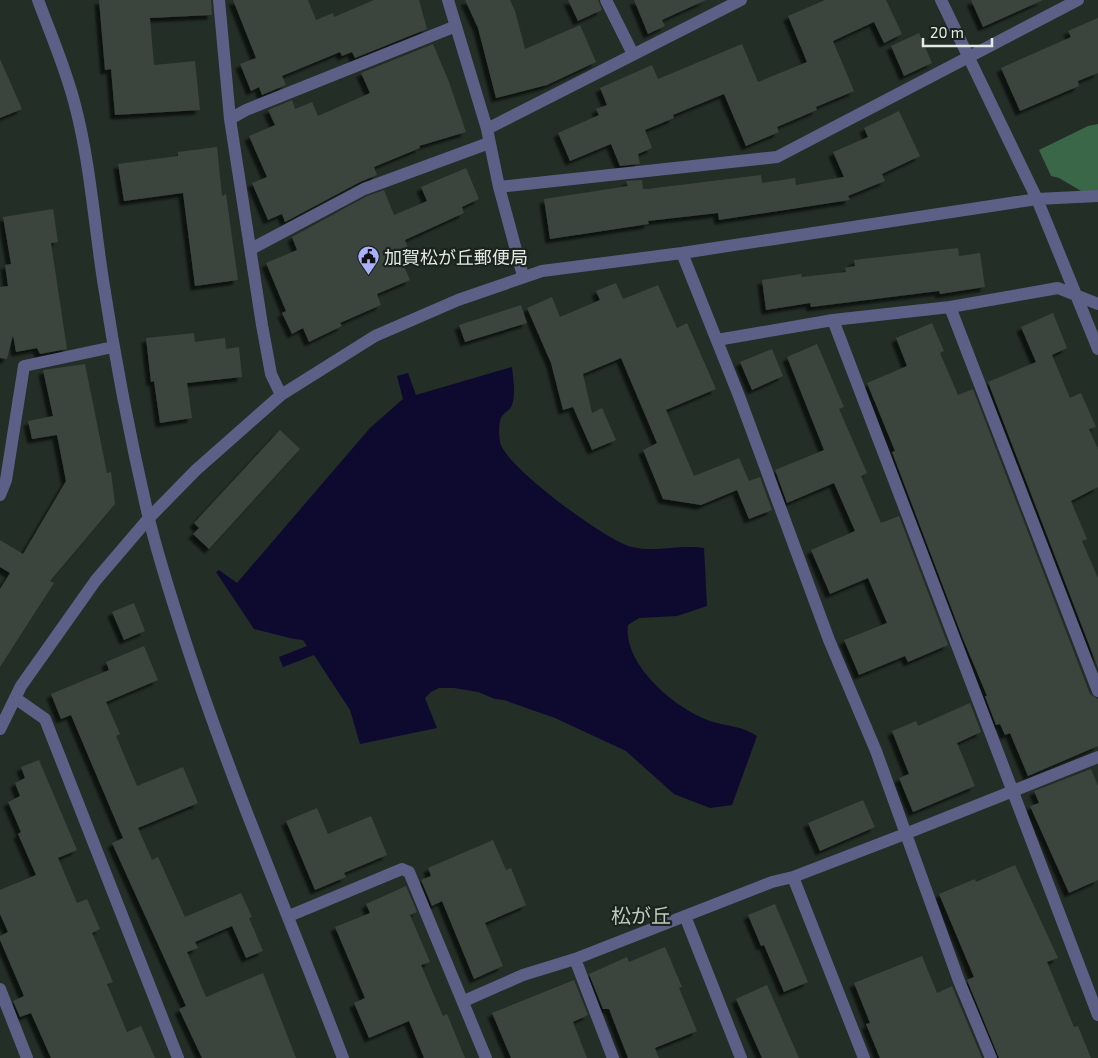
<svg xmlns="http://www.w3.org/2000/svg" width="1098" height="1058" font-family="'Exo 2','Noto Sans JP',sans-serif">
<defs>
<filter id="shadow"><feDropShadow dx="-4.5" dy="4.5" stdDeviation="1" flood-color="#0009"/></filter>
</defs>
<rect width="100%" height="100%" fill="#232e26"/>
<!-- forest -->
<path fill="#396748" d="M1098 124V201L1059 178 1051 176 1039 150 1088 126Z"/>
<!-- water -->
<path fill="#0d092f" d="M512 367C513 379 516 393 512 405 510 410 505 412 502 416 498 422 499 435 500 442 504 466 608 542 632 547 656 553 681 544 704 548L707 606 677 616 639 618 628 625C623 664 673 706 705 719 723 727 739 724 757 736L732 805 710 808 674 794 626 751 555 718 504 700 495 699 478 692 454 688H439L431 692 425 698 437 728 360 744 350 710 314 655 283 667 279 657 307 646 303 640 294 639 254 629 216 572 219 570 237 583 370 428 403 399 397 376 408 373 416 395Z"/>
<!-- building -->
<path fill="#3a453d" filter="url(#shadow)" d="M99 0H211L212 15 150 18 154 65 195 61 200 110 115 115 111 69 105 70Z
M233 0H308L316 20 333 13 334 17 374 0H419L427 29 355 58 352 52 342 56 340 52 282 76 286 85 262 95 259 87 251 91 240 64 256 58Z
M465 0H510L515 11 525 49 580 25 596 62 547 85 496 98 478 28Z
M568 0H598L602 10 578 21Z
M634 0H706L662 20 665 26 648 34Z
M825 0H886L902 34 884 43 874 22 833 41 854 91 816 107 817 110 777 127 779 132 746 146 724 94 673 115 674 118 645 130 652 148 638 154 640 164 620 166 611 144 570 161 558 133 599 115 596 109 607 105 600 88 652 65 658 79 742 44 758 82 807 62 788 16Z
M971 0H1043L983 27Z
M1098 18V73L1078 81 1079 86 1020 111 1001 68 1071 37 1068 31Z
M919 33 932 63 904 76 891 46Z
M433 44 449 82 466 132 419 146 420 148 374 167 377 175 360 182 285 222 282 214 268 220 252 183 267 177 249 136 275 125 268 110 292 100 295 109 312 102 318 116 370 93 361 73Z
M0 59 22 109 0 118Z
M899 111 920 156 882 174 885 181 848 196 850 200 719 220 718 213 648 221 649 224 550 239 544 199 628 186 626 181 642 180 643 189H647L761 175 762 183 795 178 796 185 844 177 833 152 868 137 864 128Z
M217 147 222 196 226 194 238 280 195 286 183 193 124 201 118 164 178 156V152Z
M466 168 479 199 462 207 464 213 405 240 413 260 403 264 410 280 377 294 381 305 340 323 342 326 309 342 303 328 292 334 282 313 286 311 266 263 297 250 292 237 367 196 384 190 394 215 427 201 421 187Z
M53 209 58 242 51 243 67 349 40 354 37 348 16 352 13 335 7 359 0 358V287L8 286 5 265 11 264 3 217Z
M958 248 959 256 980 253 985 287 940 294 939 291 811 307 810 303 766 310 762 280 801 274 802 277 846 272 845 268 855 266 854 260Z
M616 283 623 299 658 285 677 328 687 323 716 389 666 410 694 476 739 458 749 481 760 477 772 510 749 519 737 490 701 505 663 499 643 450 657 443 621 358 583 374 592 413 602 408 616 440 592 450 573 407 563 410 551 363 527 308 552 297 560 317 600 300 596 291Z
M521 305 527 323 465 342 459 325Z
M1053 313 1067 348 1052 355 1070 398 1081 393 1096 427 1089 429 1098 449V487L1071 501 1087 539 1082 541 1098 578V668L988 382 1036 362 1021 327Z
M932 323 944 351 940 353 958 395 973 389 1090 694 1098 699V746L1028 776 1010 733 1005 735 1000 724 996 725 985 696H987L963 639 892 452 895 451 867 383 907 366 896 338Z
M194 333 195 342 225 338 226 349 239 347 242 377 187 383 192 418 160 423 154 381 151 382 146 338Z
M817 344 844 407 839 409 867 473 861 476 881 523 899 516 948 645 908 662 905 656 859 675 844 640 887 623 868 578 830 594 811 550 855 531 834 483 787 503 775 470 824 450 787 357Z
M772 349 783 376 752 390 740 362Z
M85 364 107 473 111 472 115 504 50 581 54 583 0 667V589L10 573 0 567V540L23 554 66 481 57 435 32 439 28 421 53 416 43 370Z
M280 430 300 449 209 549 193 534 199 528 194 523Z
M134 603 145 631 124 640 112 612Z
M144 646 158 680 106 702 120 734 116 736 137 786 183 767 198 803 138 828 152 860 158 857 185 917 241 893 252 917 249 918 263 951 246 958 232 926 195 942 198 948 187 952 206 997 263 973 296 1058H202L179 1009 186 1006 112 843 123 838 71 715 61 719 51 694 109 670 106 662Z
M970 703 981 732 957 743 975 786 913 812 899 778 909 774 892 731 916 721 918 726Z
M39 760 77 850 58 858 77 903 87 899 100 929 92 933 113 982 107 984 127 1032 141 1026 155 1058H51L31 1013 20 1017 13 1001 24 996 0 940V936L8 932 0 914V890L36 875 18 834 21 832 8 802 20 796 15 783 25 778 21 767Z
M1091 769 1098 786V880L1069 893 1030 806 1039 803 1034 791Z
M863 800 875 827 820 851 808 823Z
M317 808 328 834 371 816 387 855 344 873 346 877 315 890 286 821Z
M493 840 506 870 511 868 526 905 485 923 503 966 474 979 442 901 432 906 421 880 431 876 428 868Z
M1015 865 1058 958 1047 962 1074 1027 1078 1026 1091 1058H999L967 980 974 977 939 894 975 879 976 882Z
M406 886 417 912 410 915 430 962 421 965 443 1016 447 1014 465 1058H424L409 1021 369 1038 354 1003 365 998 335 927 370 913 366 904Z
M775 904 808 982 784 992 764 945 761 946 748 915Z
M665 947 682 987 679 988 697 1031 655 1048 659 1058H628L609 1009H603L589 974 627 957 629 962Z
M922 956 937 993 952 986 982 1058H880L866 1024 870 1023 854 983Z
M574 980 588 1015 573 1022 587 1058H511L492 1013Z
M767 985 799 1058H762L736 999Z"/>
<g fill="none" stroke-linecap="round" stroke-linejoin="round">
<!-- minor -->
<path stroke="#5d6086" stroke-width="12" d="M38 0C51 35 66 69 75 105 90 162 94 222 103 280 115 359 130 437 148 515 158 556 171 597 184 637 230 780 290 918 343 1058
M219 0 230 119 262 325 271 374 281 395
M448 0 487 129 499 187 523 276
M606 0 633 54
M941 0 1037 199 1098 349
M230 119 246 110 456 26
M487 129 741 0
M499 187 777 157 1078 0
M251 249 364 189 489 143
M682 253 739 396 829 640 876 751 959 981 991 1058
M950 307 1098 691
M833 320 1098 1015
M717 340 833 320 950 307 1058 288 1098 304
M0 495 6 480 24 366 113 347
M15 698 45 719 178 1058
M0 729 21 686 96 580 149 518 196 470 281 395 375 336 458 300 542 271 682 253 1037 199 1098 196
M793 877 864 1058
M289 916 402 869 409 872 486 1058
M685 916 741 1058
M575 959 613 1058
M0 989 27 1058
M464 1001 523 975 575 959 772 882 793 877 905 834 1098 757"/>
</g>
<!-- icons -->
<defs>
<symbol id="civic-pin" viewBox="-11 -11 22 30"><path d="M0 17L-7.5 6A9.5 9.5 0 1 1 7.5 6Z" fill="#aab0fb" stroke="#1a241d"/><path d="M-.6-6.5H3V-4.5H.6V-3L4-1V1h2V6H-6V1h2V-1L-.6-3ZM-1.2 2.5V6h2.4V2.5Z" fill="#111"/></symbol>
</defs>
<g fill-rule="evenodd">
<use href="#civic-pin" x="356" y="244" width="25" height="34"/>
</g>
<g text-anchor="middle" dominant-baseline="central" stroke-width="4.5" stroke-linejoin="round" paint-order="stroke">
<!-- poi labels -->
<g font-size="18" fill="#e3eae5" stroke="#1a241d" text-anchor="start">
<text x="384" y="257">加賀松が丘郵便局</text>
</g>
<!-- quarter labels -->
<g font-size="20" fill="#bbc9be" stroke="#1a241d">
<text x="641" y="915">松が丘</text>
</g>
</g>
<!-- scale -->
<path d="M923 38v8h69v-8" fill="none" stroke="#e3eae5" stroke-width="2.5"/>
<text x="930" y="38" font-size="15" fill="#e3eae5" stroke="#1a241d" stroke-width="4" paint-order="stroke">20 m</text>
</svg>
